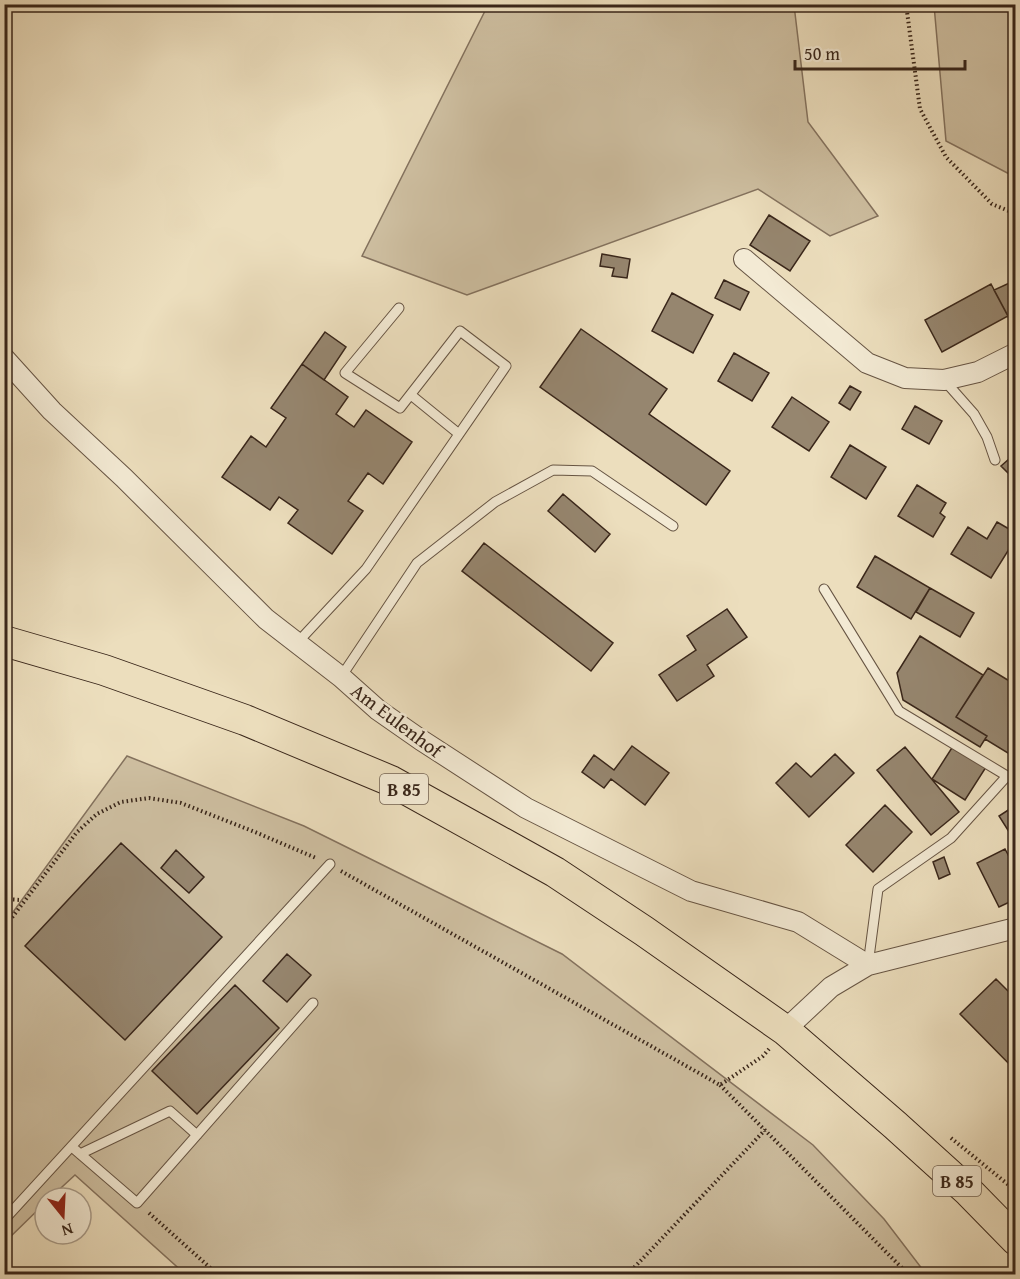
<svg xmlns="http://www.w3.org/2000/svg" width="1020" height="1279" font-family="'Gentium Book Plus',serif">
<rect width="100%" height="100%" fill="#ecdebd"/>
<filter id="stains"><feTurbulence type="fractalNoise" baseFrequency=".00333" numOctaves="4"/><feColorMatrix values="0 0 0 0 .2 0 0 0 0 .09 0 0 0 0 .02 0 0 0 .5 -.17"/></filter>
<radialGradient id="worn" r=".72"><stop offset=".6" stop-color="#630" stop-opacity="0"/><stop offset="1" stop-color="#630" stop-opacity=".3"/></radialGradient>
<!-- green -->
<path fill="#cebfa1" stroke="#84725e" stroke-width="1.5" d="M488 5H794L808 122 878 216 830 236 758 189 467 295 362 256Z
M934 5H1015V177L946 141Z
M127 756 304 826 562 954 813 1145 884 1219 926 1274H185L75 1175 50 1198H45V1203L5 1242V923Z"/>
<!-- building -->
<path fill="#96866f" stroke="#39261a" stroke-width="1.5" d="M769 215 810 241 790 271 750 245Z
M602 254 630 259 627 278 612 276 614 268 600 266Z
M724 280 749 292 740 310 715 298Z
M1016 280V317L1010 320 994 290Z
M991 284 1008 316 942 352 925 320Z
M672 293 713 315 693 353 652 331Z
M581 329 667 389 649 414 730 471 706 505 540 387Z
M325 332 346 347 324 380 302 364Z
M734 353 769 373 752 401 718 381Z
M302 364 348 397 336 414 354 427 366 410 412 442 383 484 368 473 348 501 363 511 332 554 288 523 298 510 279 497 270 510 222 477 251 436 266 447 286 418 271 408Z
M850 386 861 392 850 410 839 403Z
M792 397 829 422 809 451 772 427Z
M915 406 942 421 929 444 902 429Z
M850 445 886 467 866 499 831 477Z
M1016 453V481L1001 466Z
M917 485 946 503 940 513 945 517 933 537 898 516Z
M563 494 610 534 595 552 548 511Z
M997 522 1016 533V538L991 578 951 554 968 527 987 539Z
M484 543 613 643 591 671 462 571Z
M875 556 930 588 911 619 857 587Z
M930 588 974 613 960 637 916 612Z
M727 609 747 637 707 665 714 676 677 701 659 675 696 650 687 636Z
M920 636 983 675 956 717 987 736 980 747 903 700 897 673Z
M988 668 1016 685V758L985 739 987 736 956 717Z
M955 743 988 764 965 800 932 779Z
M632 746 669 773 645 805 611 779 604 788 582 772 594 755 614 770Z
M905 747 959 812 931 835 877 770Z
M835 754 854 773 809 817 776 783 796 763 811 777Z
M885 805 912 832 873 872 846 845Z
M1016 805V832L1011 835 999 816Z
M121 843 222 937 125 1040 25 946Z
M1005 849 1011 860 1016 858V899L999 907 977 863Z
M176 850 204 877 189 893 161 868Z
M944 857 950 874 939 879 933 862Z
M287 954 311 975 287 1002 263 981Z
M996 979 1016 999V1071L960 1014Z
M235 985 279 1028 197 1114 152 1071Z"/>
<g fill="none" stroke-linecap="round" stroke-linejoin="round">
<defs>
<path id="lane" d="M944 380 974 414 987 437 995 460
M411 395 459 434
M824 589 899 711 1007 776 951 838 878 889 868 965
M297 643 366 569 506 366 460 331 400 408 345 373 399 308
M341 677 417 563 495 502 553 470 592 471 673 526
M72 1147 137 1203 313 1003
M80 1154 170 1111 197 1135
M4 1220 330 864"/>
<path id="street" d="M744 259 867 363 905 378 944 380 978 372 1016 353
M4 358 52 411 124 478 266 619 341 677 378 710 421 740 526 808 691 891 798 922 868 965
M785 1030 831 987 868 965 1016 928"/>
<path id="primary" d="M4 641 104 670 245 720 391 781 555 872 644 931 785 1030 895 1125 969 1192 1016 1240"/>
</defs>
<!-- lane casing -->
<use href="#lane" stroke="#665443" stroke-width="11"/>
<!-- street casing -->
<use href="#street" stroke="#665443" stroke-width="22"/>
<!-- primary casing -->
<use href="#primary" stroke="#39261a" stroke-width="32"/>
<!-- path -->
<path stroke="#39261a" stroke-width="4" stroke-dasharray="1.5 3" stroke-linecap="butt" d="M906 4 920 109 946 157 992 204 1016 214
M341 871 720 1085 763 1056 769 1049
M4 899 21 900
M4 928 77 832 97 814 121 802 149 798 181 803 255 832 316 858
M720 1085 908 1274
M951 1138 1016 1191
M149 1213 217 1274
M628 1274 765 1130"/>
<!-- lane -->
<use href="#lane" stroke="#f3ead4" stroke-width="9"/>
<!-- street -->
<use href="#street" stroke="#f3ead4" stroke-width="20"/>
<!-- primary -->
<use href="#primary" stroke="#ecdebd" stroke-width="30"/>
</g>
<g text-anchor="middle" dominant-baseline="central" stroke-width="5" stroke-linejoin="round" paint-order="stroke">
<!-- shield labels -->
<g fill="#f3ead4" stroke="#716152" stroke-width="1.5">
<rect x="380" y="774" width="48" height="30" rx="4.5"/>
<rect x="933" y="1166" width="48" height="30" rx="4.5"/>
</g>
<g font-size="18" font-weight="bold" fill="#39261a">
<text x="404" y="789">B 85</text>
<text x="957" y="1181">B 85</text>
</g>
<!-- street labels -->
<g font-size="20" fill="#39261a" stroke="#f3ead4">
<text transform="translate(397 720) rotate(37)">Am Eulenhof</text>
</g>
</g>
<!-- margin -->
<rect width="1020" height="1279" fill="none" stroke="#ecdebd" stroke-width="24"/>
<rect x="6" y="6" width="1008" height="1267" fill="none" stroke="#39261a" stroke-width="3"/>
<rect x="12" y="12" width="996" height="1255" fill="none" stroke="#39261a" stroke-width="1.5"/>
<!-- north arrow -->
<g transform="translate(63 1216) rotate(162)"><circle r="28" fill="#f3ead4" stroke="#a99c8a" stroke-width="1.5"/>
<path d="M0-4.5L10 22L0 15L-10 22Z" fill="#8f2418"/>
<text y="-9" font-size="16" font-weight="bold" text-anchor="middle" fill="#39261a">N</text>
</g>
<!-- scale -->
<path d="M795 60v9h170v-9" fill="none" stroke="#39261a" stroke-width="3"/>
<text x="804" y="60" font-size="18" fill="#39261a" stroke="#f3ead4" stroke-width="4.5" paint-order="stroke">50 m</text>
<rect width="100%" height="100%" filter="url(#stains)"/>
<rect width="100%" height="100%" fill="url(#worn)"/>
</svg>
